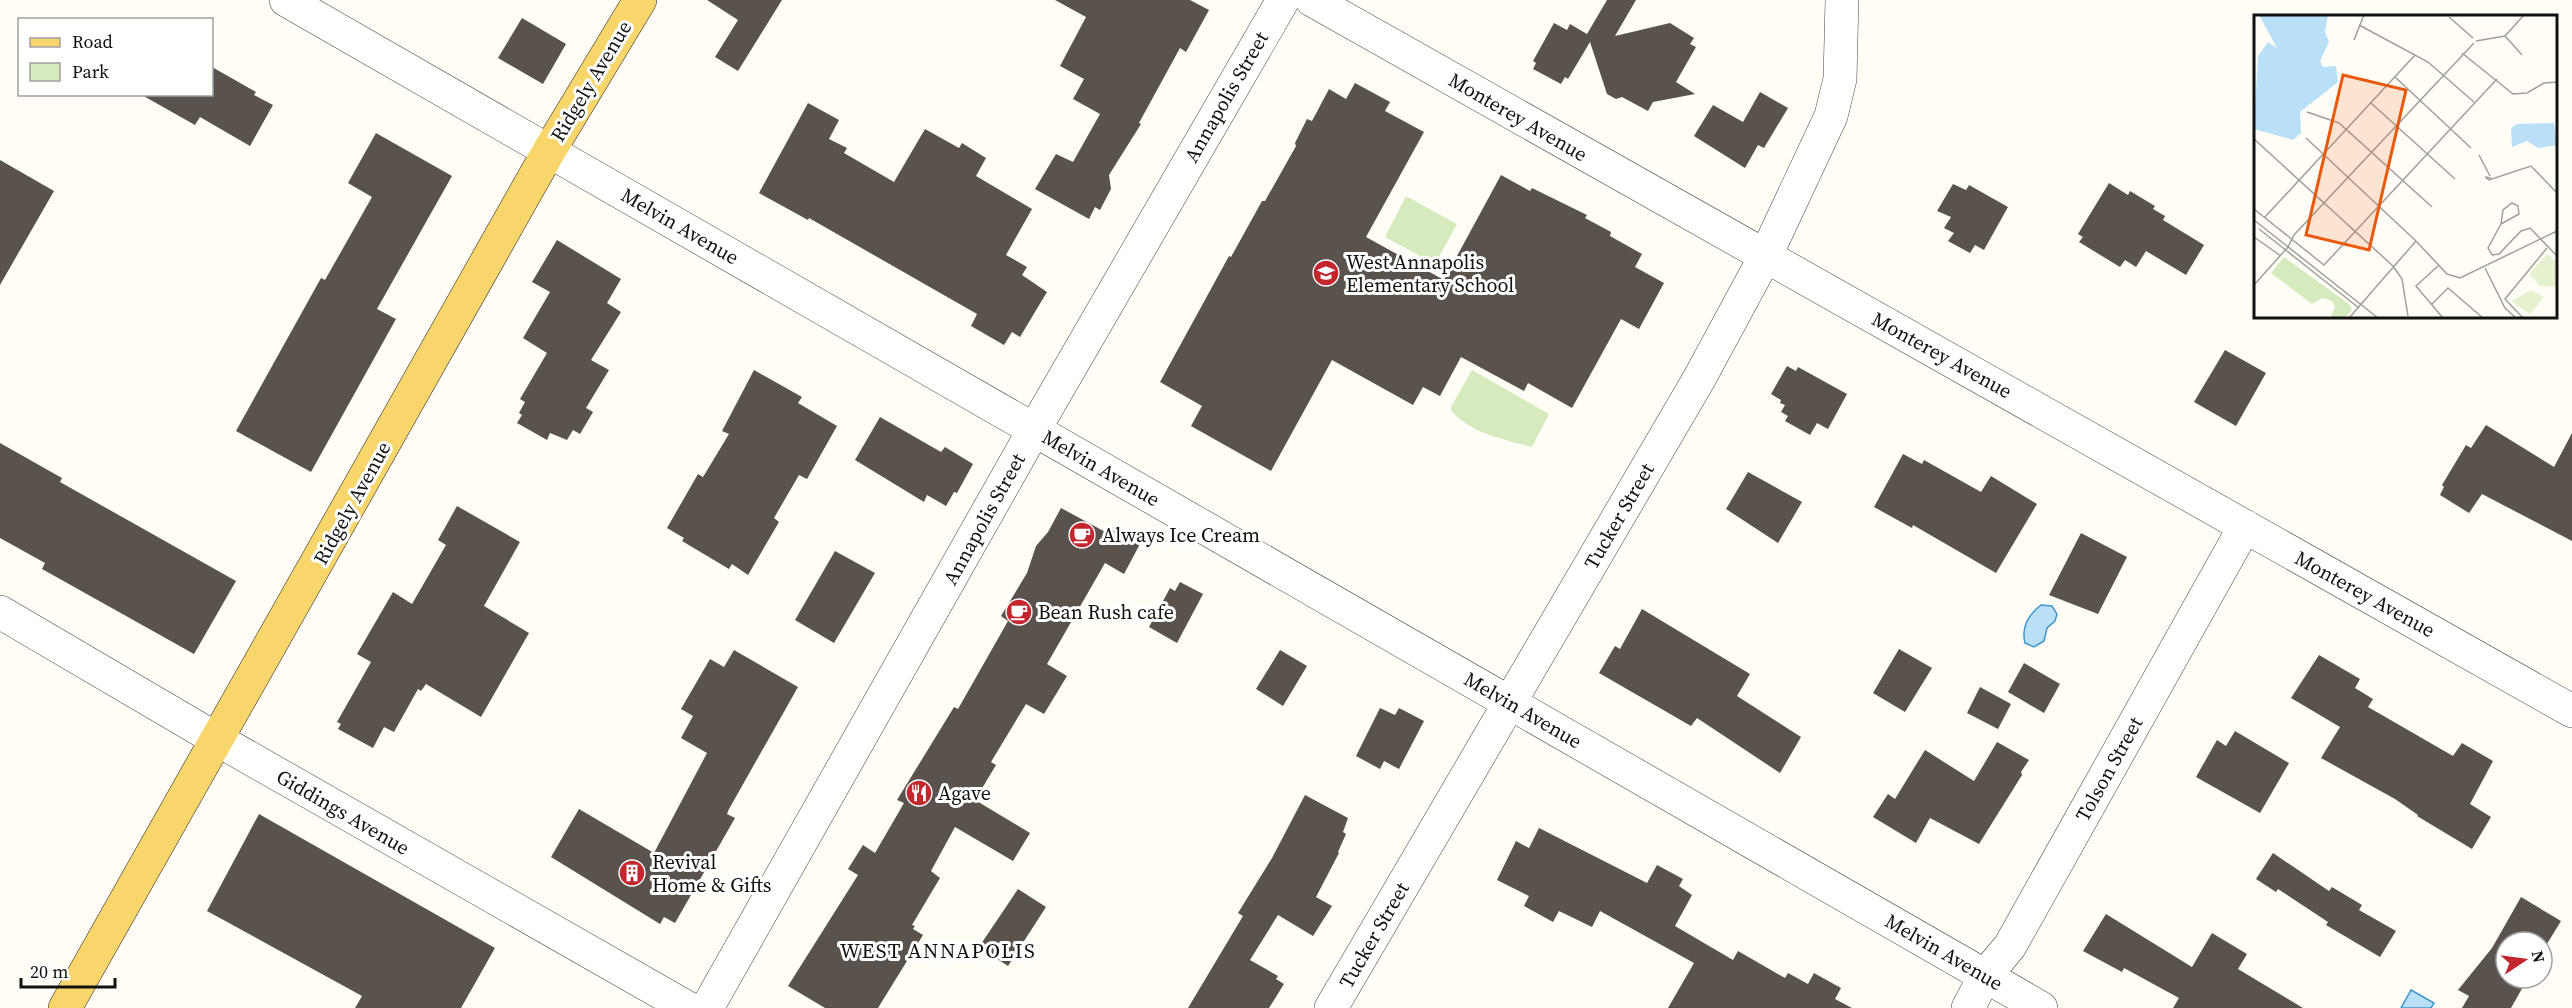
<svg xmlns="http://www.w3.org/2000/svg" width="2572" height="1008" font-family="'Source Serif 4',serif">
<rect width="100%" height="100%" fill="#fffdf5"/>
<!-- green -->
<path fill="#d5ebbd" d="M1406 196 1457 224 1435 264 1385 237Z
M1472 370 1549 414 1532 447C1502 439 1473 434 1451 411V407Z"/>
<!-- water -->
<path fill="#b9e0f7" stroke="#3f96cf" stroke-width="1.5" d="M2041 605 2052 606 2057 614 2055 621 2047 628 2044 641 2034 647 2025 643C2021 627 2028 615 2041 605Z
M2411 990 2434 1003 2431 1008H2401Z"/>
<!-- building -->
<path fill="#5a524d" d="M707 0H782L738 71 715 57 738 20Z
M1055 0H1190L1209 10 1186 52 1180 48 1139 123 1141 124 1109 175 1111 189 1100 210 1095 207 1089 219 1035 189 1056 154 1073 162 1100 114 1073 99 1084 79 1060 66 1086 17Z
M1607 0H1636L1615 36 1670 23 1694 38 1690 44 1696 47 1676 82 1695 94 1653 102 1648 111 1622 97 1616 99 1607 94 1590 42 1568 79 1565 77 1561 84 1533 69 1536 63 1533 61 1554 23 1567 30 1570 24 1587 34Z
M522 18 566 44 543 84 498 58Z
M212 67 256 92 254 95 273 105 250 146 200 117 195 125 140 94H212Z
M1355 83 1390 102 1385 111 1424 132 1366 237 1444 280 1501 175 1530 191 1532 188 1587 215 1585 218 1611 232 1610 236 1642 254 1635 267 1664 283 1639 329 1621 319 1572 408 1528 383 1524 391 1461 357 1440 396 1423 387 1413 405 1332 360 1271 471 1191 426 1202 406 1160 382 1229 256 1231 257 1262 201H1265L1296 146 1295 143 1307 119 1312 121 1329 89 1346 99Z
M1760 92 1788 108 1764 148 1758 145 1745 168 1694 136 1713 105 1743 122Z
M808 103 839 120 829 139 847 148 844 153 894 182 925 129 959 148 962 143 986 158 976 176 1032 209 1006 255 1027 267 1022 275 1047 292 1020 337 1012 332 1004 345 971 326 977 314 809 218 808 220 759 193Z
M376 133 452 176 377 309 396 319 311 472 236 431 321 278 325 280 372 197 348 183Z
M0 160 54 191 0 285Z
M2109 183 2128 195 2130 191 2155 206 2153 209 2165 216 2163 220 2204 245 2186 275 2146 251 2136 267 2125 260 2120 267 2079 242 2083 237 2078 234Z
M1953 184 1966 190 1969 185 2008 207 1984 250 1975 245 1970 253 1948 241 1954 233 1944 228 1951 217 1937 211Z
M557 240 621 279 607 303 621 312 591 360 609 370 586 408 593 412 580 434 573 430 567 440 550 433 547 440 517 423 522 415 519 413 525 402 520 399 547 353 523 338 550 292 532 282Z
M2225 350 2266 373 2236 426 2194 402Z
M1787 366 1796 371 1798 367 1847 394 1828 429 1817 423 1810 435 1785 421 1788 416 1781 412 1785 405 1780 403 1781 400 1771 394Z
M754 370 802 397 798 403 837 426 807 479 799 475 774 518 779 522 748 575 732 564 729 569 682 541 684 538 667 528 698 474 703 477 729 434 722 431Z
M880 417 941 452 945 447 973 464 957 493 954 492 946 506 927 495 924 502 855 460Z
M2486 425 2554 467 2572 433V541L2482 494 2469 513 2440 495 2444 487 2442 485 2466 445 2471 448Z
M0 443 62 478 60 482 236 581 194 654 42 569 45 563 0 538Z
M1903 454 1922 464 1924 460 1981 492 1991 476 2037 504 1996 573 1913 525 1912 528 1874 507Z
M1748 472 1802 502 1778 543 1726 509Z
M457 506 520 542 484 606 529 633 481 717 426 684 421 691 418 689 394 732 384 727 373 748 338 729 341 724 337 722 371 662 357 654 393 592 412 604 446 545 438 540Z
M1061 508 1109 534 1113 527 1141 542 1124 574 1105 563 1047 664 1067 676 1044 714 1026 704 991 762 996 765 975 800 1030 833 1013 861 955 827 931 871 940 878 912 925 915 926 913 929 923 935 878 1008H825L788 986 858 875 848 869 863 845 875 853 904 803 897 800 954 707 958 709 1008 621 1001 616 1027 573 1036 546 1048 532Z
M2081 533 2127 557 2098 614 2049 595Z
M835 551 875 573 834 643 795 620Z
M1180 582 1203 594 1177 643 1149 627 1170 588 1175 591Z
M1642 609 1750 674 1737 696 1801 737 1780 773 1697 718 1691 726 1599 673 1615 646 1620 649Z
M1899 649 1932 668 1905 712 1873 693Z
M734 650 798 687 729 809 727 814 735 818 675 923 664 917 660 924 551 857 579 809 654 853 707 753 681 738 693 716 681 709 710 659 724 667Z
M1280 650 1307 666 1283 706 1256 689Z
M2319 655 2360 679 2355 688 2373 699 2368 707 2453 756 2462 743 2493 761 2470 804 2491 817 2472 849 2417 816 2418 815 2395 799 2321 758 2340 727 2291 698Z
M2024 663 2060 684 2044 713 2008 692Z
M1980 687 2011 704 1998 729 1967 713Z
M1380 708 1395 715 1399 708 1424 721 1399 769 1384 761 1380 769 1356 756Z
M2235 731 2289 763 2260 813 2196 777 2217 740 2226 746Z
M1997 742 2029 760 2021 772 2022 775 1979 844 1930 818 1916 843 1873 817 1888 794 1895 799 1925 750 1974 781Z
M1305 795 1348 818 1343 832 1346 834 1338 852 1339 853 1316 897 1332 906 1313 936 1278 915 1250 960 1278 976 1276 979 1284 984 1269 1008H1188L1243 916 1238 913 1272 858Z
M259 814 495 948 461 1008H355L362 996 207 911Z
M1539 828 1647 883 1657 865 1683 879 1679 886 1692 895 1675 926 1733 960 1738 951 1785 978 1788 973 1808 984 1814 973 1841 988 1835 999 1852 1008H1668L1694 963 1600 911 1592 927 1559 911 1553 922 1524 906 1529 896 1497 880 1516 841 1529 848Z
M2273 853 2329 891 2332 887 2362 905 2359 910 2396 931 2380 957 2326 925 2328 922 2278 889 2276 892 2256 879Z
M1018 889 1046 907 1008 966 979 947Z
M2521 897 2561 921 2542 952V942H2506V978H2528L2511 1008H2462L2469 996 2458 990 2492 948Z
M2106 914 2192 967 2212 933 2247 954 2238 969 2303 1008H2173L2179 998 2124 968 2122 972 2083 951Z"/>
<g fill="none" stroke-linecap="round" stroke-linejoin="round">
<defs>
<path id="minor" d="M286 0 2041 1008
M1312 0 2572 711
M0 612 218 740 688 1008
M707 1008 1034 430 1283 0
M1331 1008 1699 379 1765 257 1831 116 1840 79 1842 0
M1968 1008 1985 976 2010 946 2245 526"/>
<path id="major" d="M65 1008 549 151 640 0"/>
</defs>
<!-- minor casing -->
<use href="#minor" stroke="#444" stroke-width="34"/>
<!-- major casing -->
<use href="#major" stroke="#222" stroke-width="34"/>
<!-- minor -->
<use href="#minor" stroke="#fff" stroke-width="33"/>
<!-- major -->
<use href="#major" stroke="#f9d66b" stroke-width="33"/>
</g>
<!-- icons -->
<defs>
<symbol id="school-disc" viewBox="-11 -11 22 22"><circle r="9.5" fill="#c4262e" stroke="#fff"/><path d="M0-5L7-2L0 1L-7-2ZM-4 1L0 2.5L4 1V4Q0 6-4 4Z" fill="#fff"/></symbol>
<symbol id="cafe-disc" viewBox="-11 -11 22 22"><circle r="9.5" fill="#c4262e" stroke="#fff"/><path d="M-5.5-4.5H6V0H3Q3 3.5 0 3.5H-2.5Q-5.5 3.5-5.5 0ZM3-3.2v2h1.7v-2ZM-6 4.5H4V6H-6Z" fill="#fff"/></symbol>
<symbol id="restaurant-disc" viewBox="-11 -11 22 22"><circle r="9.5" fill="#c4262e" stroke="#fff"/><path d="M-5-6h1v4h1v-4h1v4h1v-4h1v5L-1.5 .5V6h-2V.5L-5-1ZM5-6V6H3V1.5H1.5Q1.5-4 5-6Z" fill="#fff"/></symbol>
<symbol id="building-disc" viewBox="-11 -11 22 22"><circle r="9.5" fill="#c4262e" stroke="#fff"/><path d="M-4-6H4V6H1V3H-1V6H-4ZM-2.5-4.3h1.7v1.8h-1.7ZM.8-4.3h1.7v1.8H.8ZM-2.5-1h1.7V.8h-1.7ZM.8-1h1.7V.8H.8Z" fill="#fff"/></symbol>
</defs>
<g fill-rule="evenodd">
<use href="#school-disc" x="1311" y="258" width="30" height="30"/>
<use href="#cafe-disc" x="1067" y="520" width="30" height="30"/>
<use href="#cafe-disc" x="1004" y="597" width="30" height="30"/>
<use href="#restaurant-disc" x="904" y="778" width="30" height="30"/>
<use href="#building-disc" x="617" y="858" width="30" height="30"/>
</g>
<g text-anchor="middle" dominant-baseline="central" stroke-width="6" stroke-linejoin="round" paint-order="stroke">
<!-- street labels -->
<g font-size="20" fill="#111" stroke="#fff">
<text transform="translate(591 81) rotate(-59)">Ridgely Avenue</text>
<text transform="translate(1226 97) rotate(-60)">Annapolis Street</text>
<text transform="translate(1518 117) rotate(30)">Monterey Avenue</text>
<text transform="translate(680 226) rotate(30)">Melvin Avenue</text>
<text transform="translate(1942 355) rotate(29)">Monterey Avenue</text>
<text transform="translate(1101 468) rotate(30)">Melvin Avenue</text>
<text transform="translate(352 503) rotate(-61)">Ridgely Avenue</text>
<text transform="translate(1619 516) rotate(-60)">Tucker Street</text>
<text transform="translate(984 519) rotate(-61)">Annapolis Street</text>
<text transform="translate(2365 594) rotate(29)">Monterey Avenue</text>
<text transform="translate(1523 710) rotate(30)">Melvin Avenue</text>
<text transform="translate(2109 769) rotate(-61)">Tolson Street</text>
<text transform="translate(343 812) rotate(30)">Giddings Avenue</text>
<text transform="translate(1374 935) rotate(-60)">Tucker Street</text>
<text transform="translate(1944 952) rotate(30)">Melvin Avenue</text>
</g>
<!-- poi labels -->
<g font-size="20" fill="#111" stroke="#fff" text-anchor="start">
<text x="1346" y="262">West Annapolis<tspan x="1346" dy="23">Elementary School</tspan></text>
<text x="1102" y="535">Always Ice Cream</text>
<text x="1038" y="612">Bean Rush cafe</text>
<text x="938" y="793">Agave</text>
<text x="652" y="862">Revival<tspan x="652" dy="23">Home &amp; Gifts</tspan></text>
</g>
<!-- neighbourhood labels -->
<g font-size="21" letter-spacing="1.5" fill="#111" stroke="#fff">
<text x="938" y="950">WEST ANNAPOLIS</text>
</g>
</g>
<!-- overview -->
<g transform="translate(2254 15)">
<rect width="303" height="303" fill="#fffdf5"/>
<path d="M30 242 95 289 98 295 91 303H76L81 292 78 286 68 283 58 289 17 258Z" fill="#d5ebbd"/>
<path d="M293 239 303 247V270L300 272 286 271 275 259ZM277 275 290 282 276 299 257 286Z" fill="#e6f2cf"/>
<path d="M5 0H74L71 17 75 27 66 46 69 52 82 51 84 67 46 97 47 118 39 125 0 114 4 41 14 27 23 33ZM300 108 303 130 284 133 273 126 258 132 257 113 263 109Z" fill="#b9e0f7"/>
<path fill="none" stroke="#a09f9a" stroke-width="1.5" d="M195 2 219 23M105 10 174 47 220 87M251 21 268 40M100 25 110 0M222 26 251 21 270 0M208 38 259 79 273 78 290 68 303 67M141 62 217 133M117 88 201 164M53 97 85 108 178 192M52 123 162 226M0 124 139 251M225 140 236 161M237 163 231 162 235 165 277 151 303 178M258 188 264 191 265 199 247 209 249 195ZM0 194 70 250 243 64M11 202 161 40M0 205 124 303M247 209 234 233 238 240 245 239 267 216 276 213 303 241M5 214 105 293M0 222 27 241M139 251 148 264 154 301M184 251 162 271 189 303M231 253 251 293 262 303M0 270 34 232 40 220 220 28M177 290 194 273 229 303M95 303 162 226 193 259 206 263 303 216M269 303 251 284 293 233"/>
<path fill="#e8590c" fill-opacity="0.15" stroke="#e8590c" stroke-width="3" d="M89 60 152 75 115 235 52 220Z"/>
<rect width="303" height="303" fill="none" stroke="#111" stroke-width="3"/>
</g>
<!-- legend -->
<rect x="18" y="18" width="195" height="78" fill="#ffffff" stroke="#a0a0a0" stroke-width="1.5"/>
<rect x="30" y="38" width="30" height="9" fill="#f9d66b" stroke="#a0a0a0" stroke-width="1.5"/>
<text x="72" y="48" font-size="18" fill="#111111">Road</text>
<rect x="30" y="63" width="30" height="18" fill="#d5ebbd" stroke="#a0a0a0" stroke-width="1.5"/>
<text x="72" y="78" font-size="18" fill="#111111">Park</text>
<!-- north arrow -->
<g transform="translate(2524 960) rotate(77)"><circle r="28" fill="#ffffff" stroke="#a0a0a0" stroke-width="1.5"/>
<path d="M0-4.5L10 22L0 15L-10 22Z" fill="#c4262e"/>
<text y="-9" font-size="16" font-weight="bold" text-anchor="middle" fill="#111111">N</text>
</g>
<!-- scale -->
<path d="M21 978v9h94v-9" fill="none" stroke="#111111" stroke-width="3"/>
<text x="30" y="978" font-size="18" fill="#111111" stroke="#ffffff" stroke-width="4.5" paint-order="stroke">20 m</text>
</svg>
